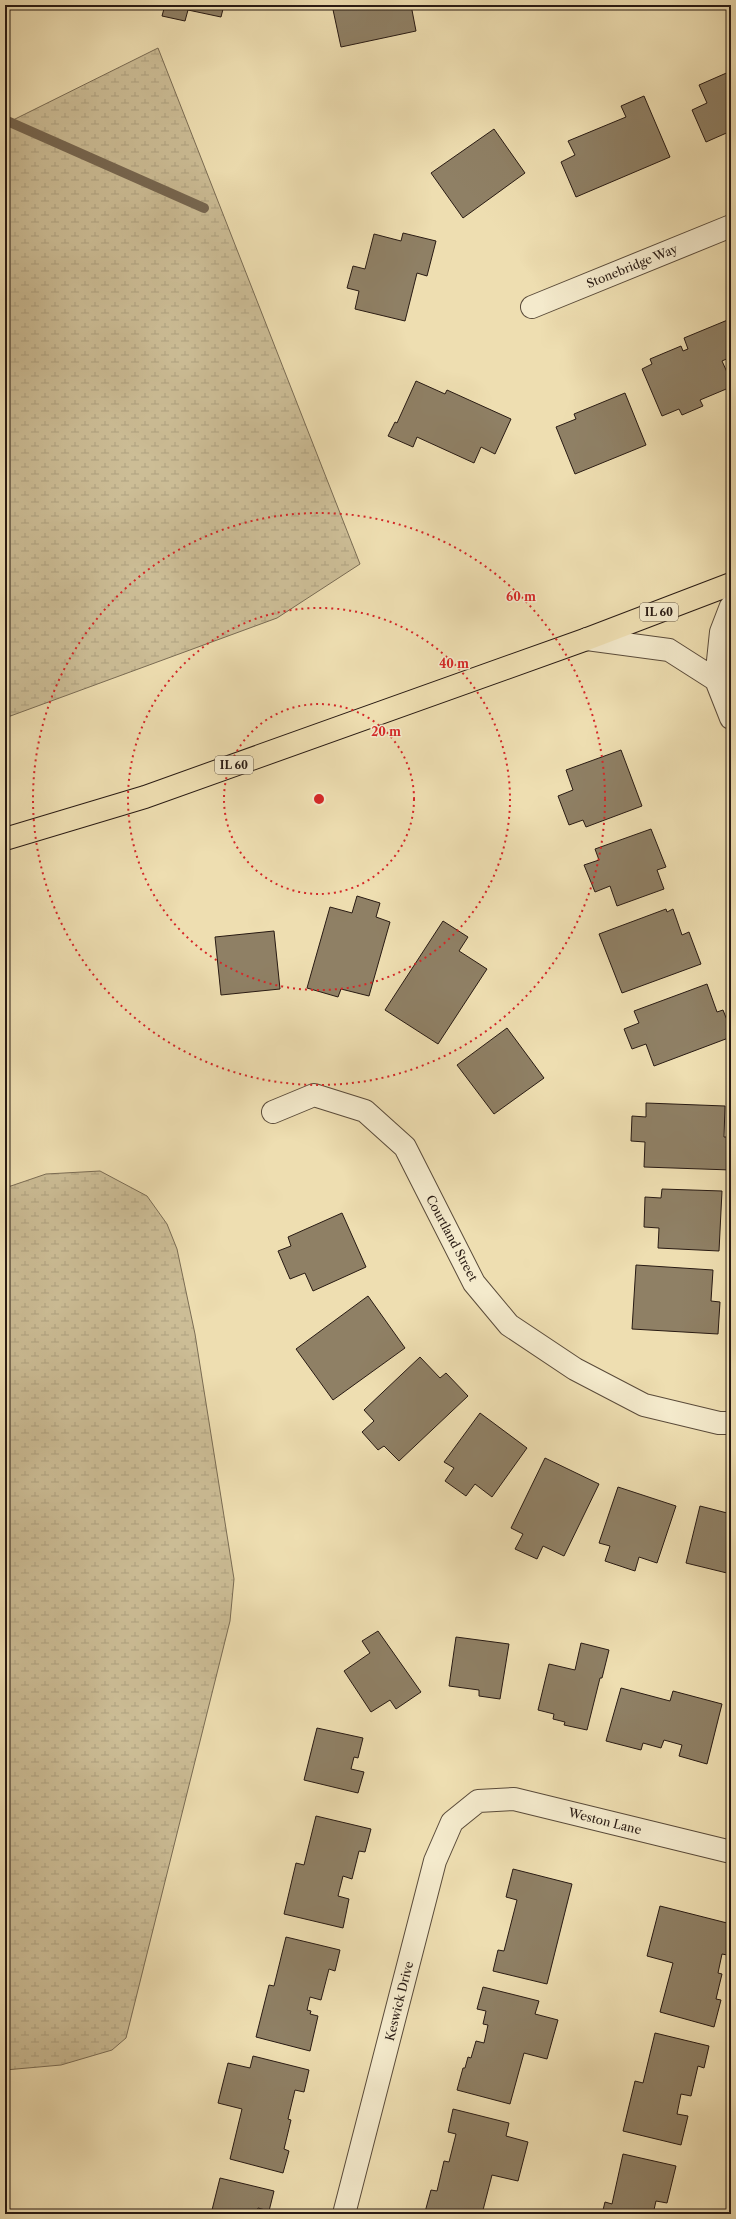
<svg xmlns="http://www.w3.org/2000/svg" width="736" height="2219" font-family="'Libre Caslon Text',serif">
<defs>
<pattern id="wetland-marsh" width="20" height="14" patternUnits="userSpaceOnUse"><rect width="20" height="14" fill="#ccbd96"/><path d="M1 5h8M5 5V1M11 12h8M15 12V8" fill="none" stroke="#afa280"/></pattern>
</defs>
<rect width="100%" height="100%" fill="#eedeb1"/>
<filter id="stains"><feTurbulence type="fractalNoise" baseFrequency=".005" numOctaves="4"/><feColorMatrix values="0 0 0 0 .2 0 0 0 0 .09 0 0 0 0 .02 0 0 0 .5 -.17"/></filter>
<radialGradient id="worn" r=".72"><stop offset=".6" stop-color="#630" stop-opacity="0"/><stop offset="1" stop-color="#630" stop-opacity=".3"/></radialGradient>
<!-- wetland -->
<path fill="url(#wetland-marsh)" stroke="#7a6c54" d="M158 48 360 564 277 618 5 718V124Z
M100 1171 147 1196 167 1224 177 1249 195 1334 234 1579 230 1621 126 2038 112 2050 61 2065 5 2070V1188L46 1174Z"/>
<g fill="none" stroke-linecap="round" stroke-linejoin="round">
<!-- stream -->
<path stroke="#776751" stroke-width="10" d="M5 120 204 208"/>
</g>
<!-- building -->
<path fill="#8f8065" stroke="#281a13" d="M165 5H224L221 17 188 10 185 21 162 16Z
M332 5H411L416 31 341 47Z
M731 71V131L706 142 692 110 707 103 699 85Z
M644 96 670 157 576 197 561 162 575 155 568 141 626 117 621 106Z
M494 129 525 173 463 218 431 173Z
M403 233 436 241 427 276 417 273 405 321 355 309 359 291 347 288 353 266 365 269 374 234 401 241Z
M730 319 731 357 722 361 731 381V387L700 400 703 406 682 415 679 409 662 416 642 369 652 364 650 359 681 346 683 351 688 349 684 338Z
M416 381 445 394 447 390 511 419 495 454 481 447 474 463 417 437 413 447 388 436 395 422 397 423Z
M625 393 646 445 575 474 556 427 576 419 574 414Z
M621 750 642 806 586 827 583 820 569 825 558 796 573 790 566 770Z
M651 829 666 867 657 870 664 889 617 906 610 886 595 892 584 865 599 860 595 849Z
M357 896 380 903 376 917 390 922 369 996 341 989 338 997 307 988 330 907 352 913Z
M666 909 667 912 673 909 682 935 689 932 701 964 622 993 599 934Z
M443 921 468 937 459 951 487 969 438 1044 385 1010Z
M274 931 280 989 221 995 215 937Z
M707 984 717 1012 723 1010 731 1030V1037L654 1066 646 1044 632 1049 624 1029 639 1023 634 1011Z
M507 1028 544 1078 494 1114 457 1065Z
M646 1103 725 1106 724 1137H731V1170L644 1167 645 1142 631 1141 632 1116 646 1117Z
M662 1189 722 1191 719 1251 658 1248 659 1228 644 1227 645 1197 661 1198Z
M342 1213 366 1267 313 1291 305 1273 290 1279 278 1251 291 1246 288 1237Z
M636 1265 713 1270 711 1301 720 1302 718 1334 632 1329Z
M368 1296 405 1348 333 1400 296 1349Z
M420 1357 440 1378 446 1373 468 1396 399 1461 384 1446 378 1450 362 1432 374 1421 364 1410Z
M480 1413 527 1448 492 1497 475 1484 466 1496 445 1481 454 1468 444 1462Z
M545 1458 599 1484 564 1556 543 1546 537 1559 515 1549 523 1534 511 1528Z
M618 1487 676 1506 657 1563 639 1557 635 1571 605 1561 610 1546 599 1543Z
M700 1506 731 1514V1574L686 1563Z
M378 1631 421 1692 396 1709 390 1700 371 1712 344 1671 370 1653 362 1641Z
M456 1637 509 1644 500 1699 479 1696V1690L449 1686Z
M581 1643 609 1650 602 1678H600L587 1730 564 1725 565 1722 553 1719 554 1714 538 1710 549 1664 575 1670Z
M621 1688 670 1701 673 1691 722 1704 707 1764 679 1756 682 1745 664 1740 661 1748 643 1743 641 1750 606 1741Z
M317 1728 363 1738 358 1758 354 1757 351 1769 364 1772 358 1793 304 1780Z
M316 1816 371 1829 365 1852 359 1851 352 1879 343 1876 338 1896 349 1899 343 1928 284 1914 296 1863 304 1865Z
M513 1869 572 1884 547 1984 493 1971 498 1950 504 1951 517 1900 506 1897Z
M660 1906 731 1924V1940L727 1955 722 1954 718 1973 722 1974 716 1999 721 2000 714 2027 660 2012 673 1963 647 1956Z
M286 1937 340 1950 335 1971 329 1969 321 2000 310 1997 307 2010 311 2011 310 2014 318 2016 310 2051 256 2037 269 1985 274 1986Z
M483 1987 539 2001 535 2014 558 2020 547 2059 524 2053 510 2104 457 2090 463 2068H465L468 2057 471 2058 476 2041 484 2043 488 2025 483 2024 486 2011 477 2009Z
M655 2033 709 2046 704 2068 698 2066 691 2096 681 2094 677 2114 688 2116 681 2145 623 2131 635 2081 643 2083Z
M253 2056 309 2070 304 2092 295 2090 288 2119 291 2120 284 2149 289 2151 283 2173 230 2159 242 2109 218 2103 228 2063 250 2068Z
M453 2109 509 2123 506 2136 528 2142 518 2181 492 2175 482 2214H434L425 2212 431 2190 437 2191 444 2161 449 2162 456 2134 448 2132Z
M623 2154 676 2166 667 2203 656 2201 653 2214H602L605 2202 612 2204Z
M220 2178 274 2191 269 2211 258 2208 256 2214H211Z"/>
<g fill="none" stroke-linecap="round" stroke-linejoin="round">
<defs>
<path id="minor" d="M532 307 731 226
M731 606 721 632 716 680 731 718
M587 639 669 650 716 680
M273 1112 314 1095 365 1111 405 1147 474 1283 509 1325 575 1369 644 1405 719 1423H731
M344 2214 435 1861 452 1822 478 1801 514 1799 731 1852"/>
<path id="primary" d="M5 839 145 797 587 639 731 584"/>
</defs>
<!-- minor casing -->
<use href="#minor" stroke="#5a4b3a" stroke-width="24"/>
<!-- primary casing -->
<use href="#primary" stroke="#281a13" stroke-width="24"/>
<!-- minor -->
<use href="#minor" stroke="#f4eacc" stroke-width="22"/>
<!-- primary -->
<use href="#primary" stroke="#eedeb1" stroke-width="22"/>
</g>
<!-- distance rings -->
<g fill="none" stroke="#d62828" stroke-width="2" stroke-dasharray="2 4">
<circle cx="319" cy="799" r="95"/>
<circle cx="319" cy="799" r="191"/>
<circle cx="319" cy="799" r="286"/>
</g>
<g text-anchor="middle" dominant-baseline="central" stroke-width="3" stroke-linejoin="round" paint-order="stroke">
<!-- shield labels -->
<g fill="#f4eacc" stroke="#65584a" stroke-width="1">
<rect x="640" y="603" width="38" height="18" rx="3"/>
<rect x="215" y="756" width="38" height="18" rx="3"/>
</g>
<g font-size="11" font-weight="bold" fill="#281a13">
<text x="659" y="612">IL 60</text>
<text x="234" y="765">IL 60</text>
</g>
<!-- street labels -->
<g font-size="12" fill="#281a13" stroke="#f4eacc">
<text transform="translate(632 266) rotate(-22)">Stonebridge Way</text>
<text transform="translate(452 1238) rotate(62)">Courtland Street</text>
<text transform="translate(605 1821) rotate(14)">Weston Lane</text>
<text transform="translate(399 2001) rotate(-76)">Keswick Drive</text>
</g>
</g>
<circle cx="319" cy="799" r="6" fill="#d62828" stroke="#f4eacc" stroke-width="2"/>
<g font-size="12" text-anchor="middle" font-weight="bold" fill="#d62828" stroke="#f4eacc" stroke-width="3" stroke-linejoin="round" paint-order="stroke">
<text x="521" y="601">60 m</text>
<text x="454" y="668">40 m</text>
<text x="386" y="736">20 m</text>
</g>
<!-- margin -->
<rect width="736" height="2219" fill="none" stroke="#eedeb1" stroke-width="20"/>
<rect x="6" y="6" width="724" height="2207" fill="none" stroke="#281a13" stroke-width="2"/>
<rect x="10" y="10" width="716" height="2199" fill="none" stroke="#281a13"/>
<rect width="100%" height="100%" filter="url(#stains)"/>
<rect width="100%" height="100%" fill="url(#worn)"/>
</svg>
